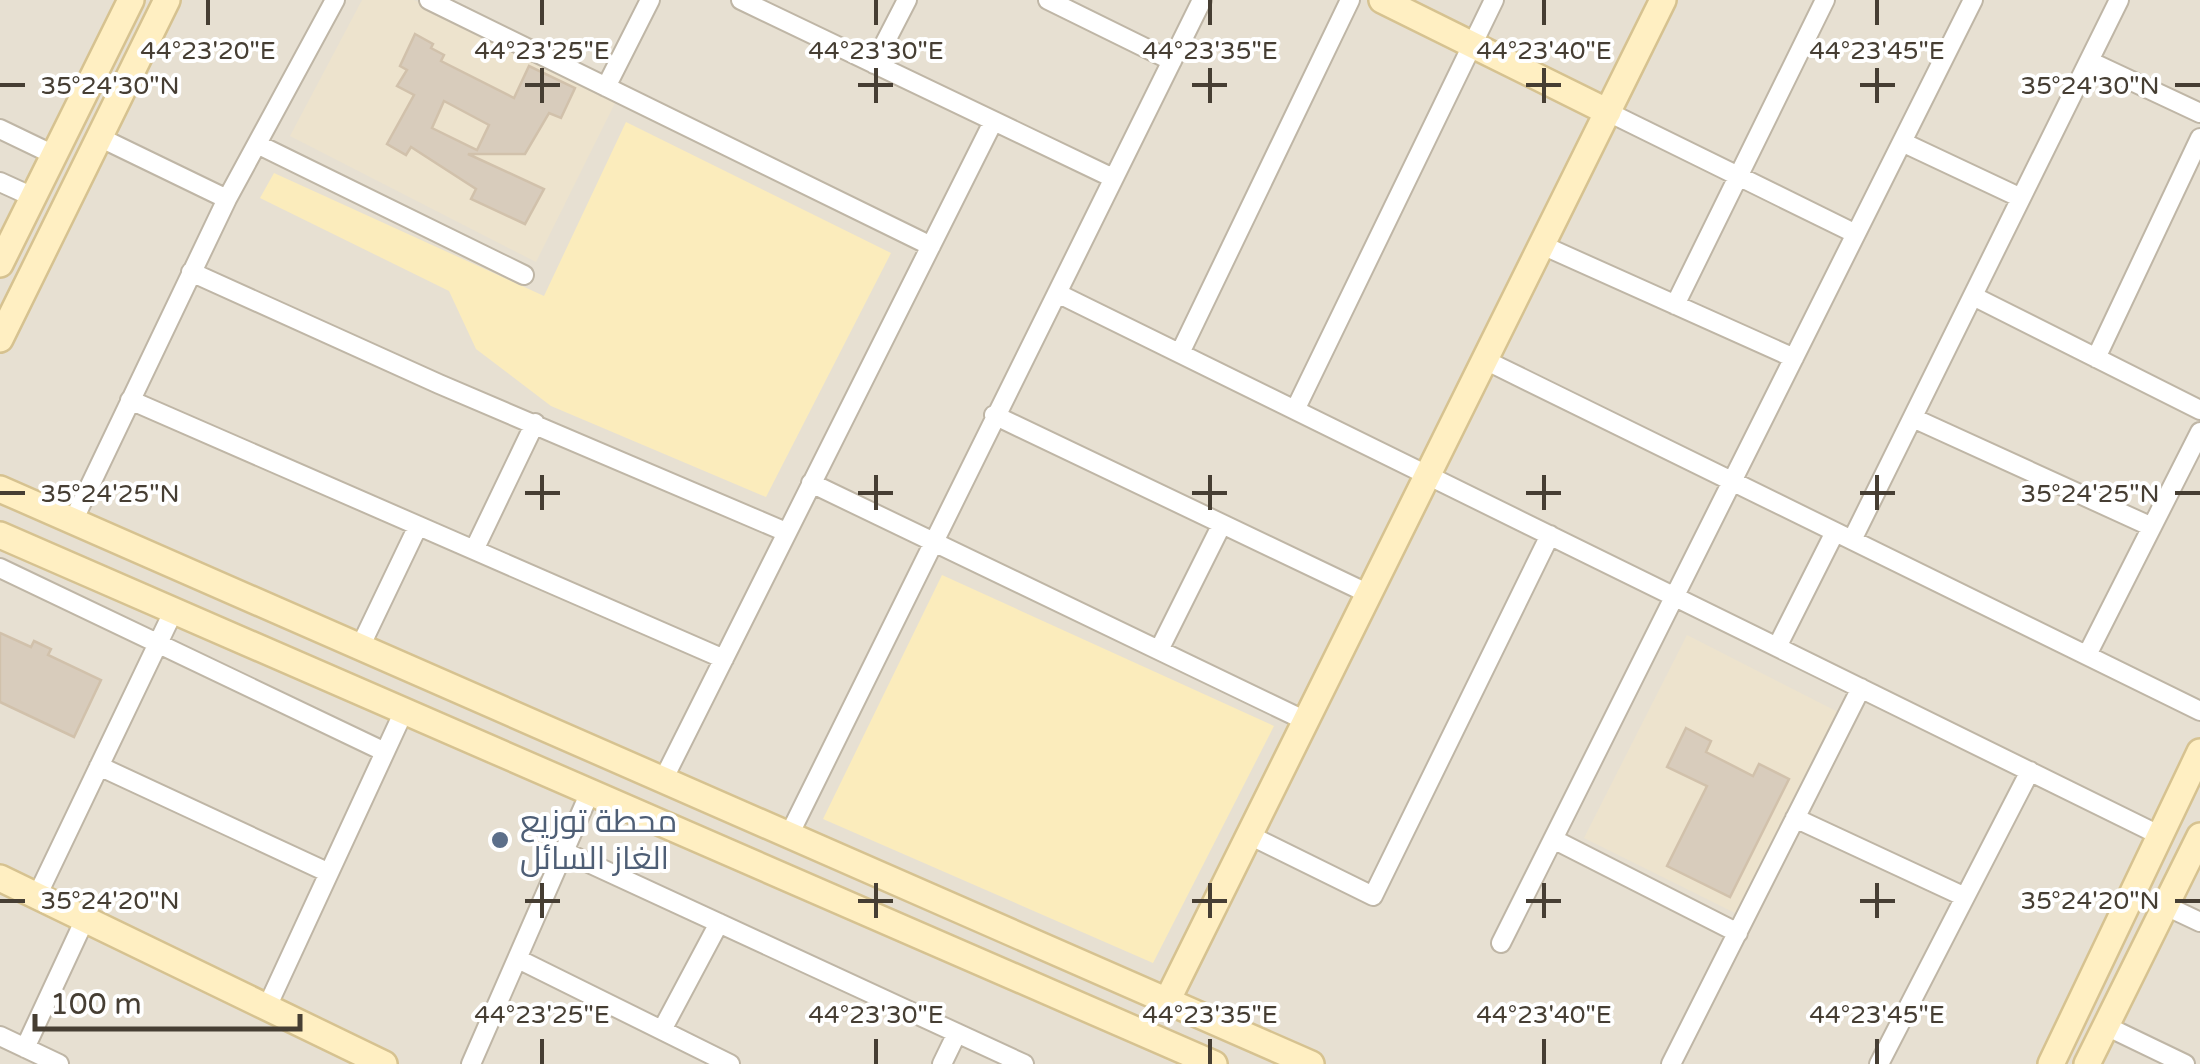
<svg xmlns="http://www.w3.org/2000/svg" width="2200" height="1064" font-family="'Varela Round',Cairo,sans-serif">
<rect width="100%" height="100%" fill="#f3eee4"/>
<!-- residential -->
<path fill="#e7e0d2" d="M0 0H2200V1064H0Z"/>
<!-- education -->
<path fill="#ede3cd" d="M362 0H414L617 99 536 262 290 136Z
M1687 635 1838 712 1737 914 1584 838Z"/>
<!-- sand -->
<path fill="#fbecbc" d="M626 122 891 253 766 497 551 406 476 349 449 291 260 198 274 173 544 296Z
M942 575 1274 726 1153 963 823 819Z"/>
<!-- building -->
<path fill="#d8ccbc" stroke="#d1c1ab" stroke-width="2.5" fill-rule="evenodd" d="M415 34 433 44 431 48 444 55 441 61 514 98 529 66 575 88 561 118 549 113 525 154H468L544 189 525 224 471 199 476 189 411 147 406 155 387 144 414 95 397 86 407 70 400 66ZM444 101 489 125 477 150 432 128Z
M0 633 31 647 34 641 51 649 48 655 101 680 74 737 0 702Z
M1686 728 1711 741 1706 752 1753 776 1759 764 1789 779 1730 897 1667 866 1707 786 1667 767Z"/>
<g fill="none" stroke-linecap="round" stroke-linejoin="round">
<defs>
<path id="street" d="M429 0 931 246
M741 0 1113 178
M1048 0 1172 61
M2089 61 2200 113
M874 64 907 0
M606 87 650 0
M1608 112 1856 234
M0 129 54 155
M99 137 227 199
M1902 142 2021 198
M257 144 524 275
M0 182 33 197
M1542 245 1794 358
M191 272 439 384 786 532
M1057 293 2157 834
M1973 296 2200 410
M1675 305 1825 0
M1180 353 1350 0
M2096 358 2200 138
M1485 360 2200 711
M130 400 724 659
M1295 410 1494 0
M994 415 1369 594
M1913 418 2152 527
M811 483 1306 721
M73 521 227 199 335 0
M1852 540 2119 0
M474 550 535 423
M0 568 385 752
M360 647 418 526
M1777 647 1835 532
M1160 648 1222 524
M2087 655 2200 432
M99 766 327 872
M663 780 993 122
M1795 818 1965 897
M790 833 1202 0
M1249 835 1373 896 1550 535
M1553 839 1738 933
M565 852 1024 1064
M37 896 174 610
M2166 906 2200 922
M1501 943 1973 0
M518 959 730 1064
M267 1007 404 711
M2106 1026 2185 1064
M662 1030 719 923
M0 1036 59 1064
M25 1048 85 919
M471 1064 590 792
M942 1064 957 1033
M1671 1064 1861 688
M1879 1064 2030 771"/>
<path id="secondary" d="M1382 0 1608 112
M0 264 131 0
M0 339 167 0
M0 489 1311 1064
M0 535 1214 1064
M0 878 384 1064
M1167 1001 1663 0
M2051 1064 2200 752
M2087 1064 2200 836"/>
</defs>
<!-- street casing -->
<use href="#street" stroke="#bfb6a6" stroke-width="22"/>
<!-- secondary casing -->
<use href="#secondary" stroke="#d6c290" stroke-width="30"/>
<!-- street -->
<use href="#street" stroke="#fff" stroke-width="18"/>
<!-- secondary -->
<use href="#secondary" stroke="#ffefc2" stroke-width="25"/>
</g>
<!-- ticks -->
<path fill="none" stroke="#463e33" stroke-width="4" d="M208 0V25M542 0V25M876 0V25M1210 0V25M1544 0V25M1877 0V25M542 68V103M876 68V103M1210 68V103M1544 68V103M1877 68V103M0 85H25M525 85H560M858 85H893M1192 85H1227M1526 85H1561M1860 85H1895M2175 85H2200M542 475V510M876 475V510M1210 475V510M1544 475V510M1877 475V510M0 493H25M525 493H560M858 493H893M1192 493H1227M1526 493H1561M1860 493H1895M2175 493H2200M542 883V918M876 883V918M1210 883V918M1544 883V918M1877 883V918M0 901H25M525 901H560M858 901H893M1192 901H1227M1526 901H1561M1860 901H1895M2175 901H2200M542 1039V1064M876 1039V1064M1210 1039V1064M1544 1039V1064M1877 1039V1064"/>
<!-- markers -->
<circle fill="#5c6f8a" stroke="#fff" stroke-width="4" cx="500" cy="840" r="10"/>
<g text-anchor="middle" dominant-baseline="central" stroke-width="8" stroke-linejoin="round" paint-order="stroke">
<!-- service labels -->
<g font-size="32" fill="#4e5e75" stroke="#fff" text-anchor="start">
<text x="520" y="822">محطة توزيع<tspan x="520" dy="37">الغاز السائل</tspan></text>
</g>
</g>
<g font-size="25" text-anchor="middle" fill="#463e33" stroke="#fff" stroke-width="8" stroke-linejoin="round" paint-order="stroke">
<text x="208" y="59">44°23'20"E</text>
<text x="542" y="59">44°23'25"E</text>
<text x="876" y="59">44°23'30"E</text>
<text x="1210" y="59">44°23'35"E</text>
<text x="1544" y="59">44°23'40"E</text>
<text x="1877" y="59">44°23'45"E</text>
<text x="110" y="94">35°24'30"N</text>
<text x="2090" y="94">35°24'30"N</text>
<text x="110" y="502">35°24'25"N</text>
<text x="2090" y="502">35°24'25"N</text>
<text x="110" y="909">35°24'20"N</text>
<text x="2090" y="909">35°24'20"N</text>
<text x="542" y="1023">44°23'25"E</text>
<text x="876" y="1023">44°23'30"E</text>
<text x="1210" y="1023">44°23'35"E</text>
<text x="1544" y="1023">44°23'40"E</text>
<text x="1877" y="1023">44°23'45"E</text>
</g>
<!-- scale -->
<path d="M35 1014v15h265v-15" fill="none" stroke="#463e33" stroke-width="5"/>
<text x="50" y="1014" font-size="30" fill="#463e33" stroke="#ffffff" stroke-width="8" paint-order="stroke">100 m</text>
</svg>
